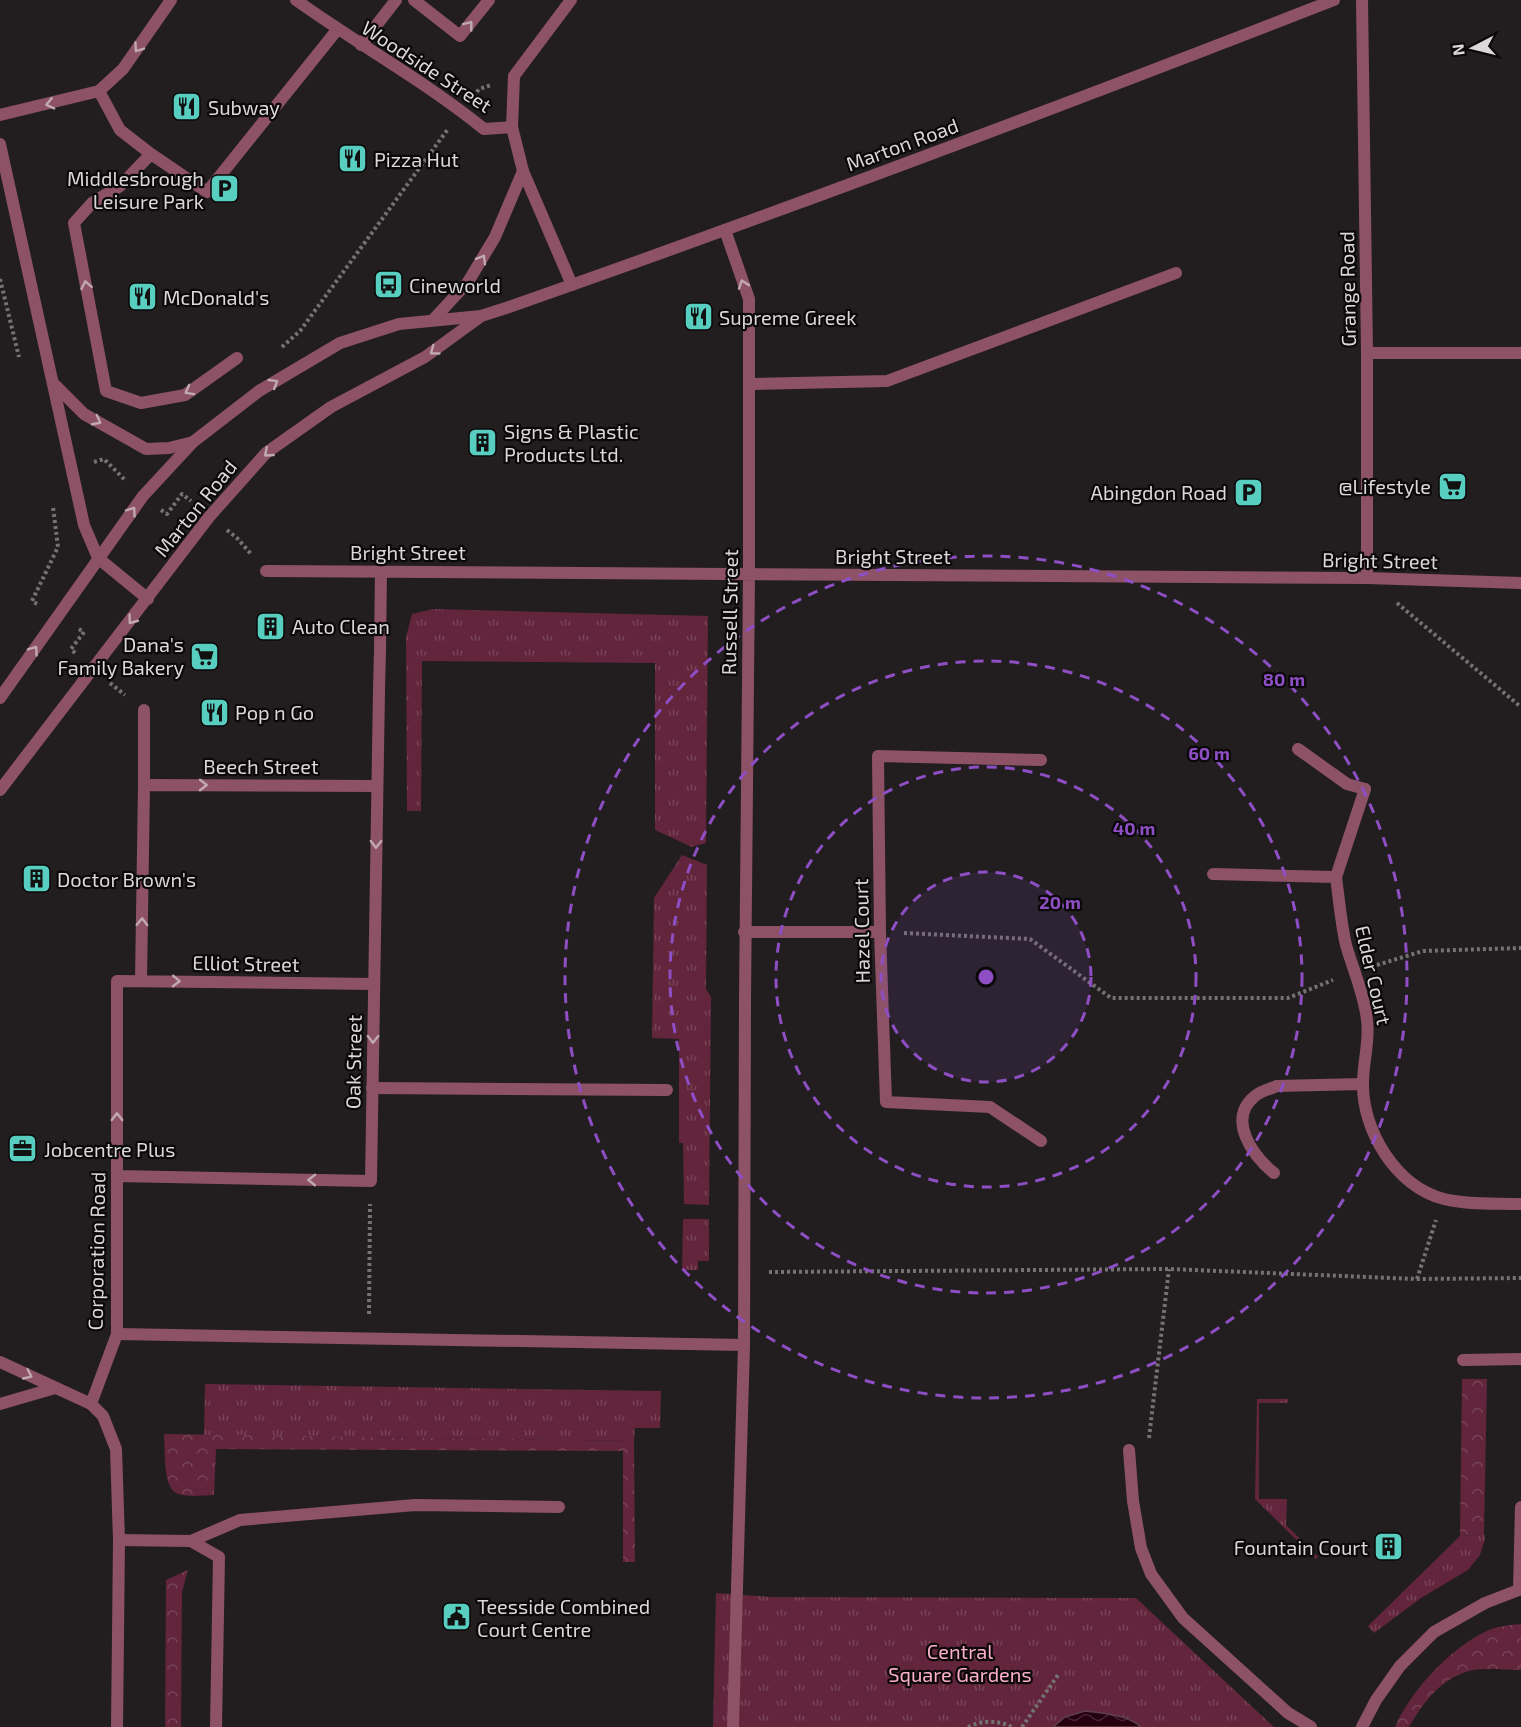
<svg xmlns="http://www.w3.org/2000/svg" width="1521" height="1727" font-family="'Exo 2',sans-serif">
<defs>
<pattern id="grass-tufts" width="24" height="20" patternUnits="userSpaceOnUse" patternTransform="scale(1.5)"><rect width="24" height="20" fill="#62253c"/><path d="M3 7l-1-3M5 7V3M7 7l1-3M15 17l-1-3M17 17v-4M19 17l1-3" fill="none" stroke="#784458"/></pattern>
<pattern id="forest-crowns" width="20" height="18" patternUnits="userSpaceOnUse" patternTransform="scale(1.5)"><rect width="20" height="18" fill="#62253c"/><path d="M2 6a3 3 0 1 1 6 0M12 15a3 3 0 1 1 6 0" fill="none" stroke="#784458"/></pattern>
<pattern id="water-waves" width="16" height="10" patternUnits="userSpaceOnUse" patternTransform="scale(1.5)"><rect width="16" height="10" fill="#26000f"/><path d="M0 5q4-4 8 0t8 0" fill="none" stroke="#452431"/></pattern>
</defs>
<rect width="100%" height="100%" fill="#221e1f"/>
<!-- grass -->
<path fill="url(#grass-tufts)" d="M433 609 708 616 706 843 692 847 655 830V663L422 661 421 811H407L406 637 412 614Z
M682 855 707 865 706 989 711 997 709 1205 684 1204 683 1143H679V1039L652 1038 654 898Z
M683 1219H709V1261H698V1270H682Z
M205 1384 661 1391 660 1428H635L634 1441 204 1435Z
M1257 1399H1288V1403H1259V1499H1287L1286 1525 1318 1557 1316 1559 1255 1499Z
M1484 1534 1485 1539 1480 1555 1468 1570 1421 1598 1374 1633 1368 1626 1460 1536Z
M716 1593 771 1597 1136 1598 1274 1727H713Z"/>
<!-- forest -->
<path fill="url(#forest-crowns)" d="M1462 1379H1487L1484 1534 1460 1536Z
M164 1434 634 1441 635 1562H623V1451L216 1449 214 1495C202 1495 188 1498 176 1493 163 1487 165 1448 164 1434Z
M188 1570 182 1592 181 1727H165L166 1580Z
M1521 1624V1670C1507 1670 1482 1667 1469 1671 1439 1680 1424 1702 1409 1727H1395C1411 1690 1452 1646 1489 1630 1498 1626 1511 1625 1521 1624Z"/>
<!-- water -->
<path fill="url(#water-waves)" stroke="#5c414c" stroke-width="1.5" d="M1085 1711C1102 1713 1128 1715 1141 1727H1053L1065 1717Z"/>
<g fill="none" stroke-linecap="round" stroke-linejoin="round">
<!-- path -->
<path stroke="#757273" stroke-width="4" stroke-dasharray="3 3" stroke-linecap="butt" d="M477 92 479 89 491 85
M0 279 19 357
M282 347 300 331 448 129
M94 462 104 459 125 480
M161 510 167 514 182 494 191 501
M227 530 237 538 251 554
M1397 603 1521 707
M37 604 32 601 58 547 53 507
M75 653 71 649 84 632 77 628
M110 683 125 695
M904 933 1030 939 1111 998H1288L1333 980
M1377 965 1423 951 1521 948
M769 1272 1169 1269 1417 1279 1521 1278
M1417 1279 1436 1220
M369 1314 370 1204
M1149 1438 1169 1269
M968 1727C982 1720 998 1720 1012 1727
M1022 1727 1058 1675"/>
<!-- service -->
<path stroke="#8e5266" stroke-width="12" d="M296 0C357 44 425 81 484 129L512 127
M414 0 460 36 489 0
M361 45 396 0
M99 91 120 130 151 154 207 192 337 30
M0 115 99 91 123 69 171 0
M0 144 84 525 98 558
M151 154 120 186 92 203 74 223 106 391 141 403 185 395 237 358
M54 384 84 414 146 449 169 448 193 442
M750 384 887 381 1176 273
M1298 749 1347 784 1365 789
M372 1088 667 1090
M1274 1173C1253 1156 1226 1119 1255 1096 1261 1091 1270 1089 1277 1086
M1463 1360 1521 1359
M1129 1450 1133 1501 1141 1548 1151 1574 1183 1618 1288 1713 1311 1727
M119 1540 191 1541 240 1520 415 1505 559 1507
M191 1541 219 1557 216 1727"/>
<!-- pedestrian -->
<path stroke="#8e5266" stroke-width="12" d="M379 690 380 650
M144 710V785
M117 1334 744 1345
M733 1727 744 1345 745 999"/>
<!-- minor -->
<path stroke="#8e5266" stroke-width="12" d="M571 0 514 76 512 127 523 171 572 285
M1362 0 1367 353V578
M725 230 749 299V574L745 999
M1367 353H1521
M98 558 148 599
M266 571 1367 578 1521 583
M380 650 381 571
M1213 874 1336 877C1339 900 1341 923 1346 945 1353 970 1364 993 1367 1020 1370 1041 1363 1061 1363 1083 1362 1130 1396 1187 1444 1199 1468 1205 1496 1203 1521 1204
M1336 877 1365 789
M744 932H880
M141 980 144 785 377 786
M1277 1086 1362 1084
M1041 1141 990 1107 886 1102 880 932 878 756 1041 760
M117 1176 371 1181 379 690
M0 1362 91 1404 103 1416 116 1449 119 1540 117 1727
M0 1404 55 1388
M91 1404 117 1334V981L374 984
M1519 1589 1521 1507
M1362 1727 1376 1700 1400 1666 1434 1632 1485 1603 1521 1589"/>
<!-- tertiary -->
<path stroke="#8e5266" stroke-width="12" d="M432 321 468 282 495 237 523 171
M0 698 143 496 193 442 259 391 340 343 399 324 481 316 506 308C784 211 1059 107 1334 0
M0 790 209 517 266 453 331 407 425 357 480 317"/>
</g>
<!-- one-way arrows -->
<defs><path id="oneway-chevron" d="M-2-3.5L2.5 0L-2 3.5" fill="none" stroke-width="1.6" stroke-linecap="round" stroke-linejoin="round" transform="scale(1.5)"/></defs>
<g stroke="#c0a9b1">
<use href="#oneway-chevron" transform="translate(469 25) rotate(-52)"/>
<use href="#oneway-chevron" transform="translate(138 48) rotate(125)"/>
<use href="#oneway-chevron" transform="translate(50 104) rotate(167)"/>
<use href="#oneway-chevron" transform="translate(482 259) rotate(-59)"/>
<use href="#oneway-chevron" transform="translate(743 284) rotate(-109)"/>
<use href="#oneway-chevron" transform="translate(86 285) rotate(-101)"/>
<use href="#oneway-chevron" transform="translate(434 351) rotate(144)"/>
<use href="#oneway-chevron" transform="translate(274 383) rotate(-31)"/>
<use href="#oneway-chevron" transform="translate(189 391) rotate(151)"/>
<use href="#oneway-chevron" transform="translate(97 421) rotate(28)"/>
<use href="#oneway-chevron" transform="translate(268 453) rotate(139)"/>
<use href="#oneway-chevron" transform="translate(132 511) rotate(-55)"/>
<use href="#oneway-chevron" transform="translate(132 620) rotate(127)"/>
<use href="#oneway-chevron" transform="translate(34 650) rotate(-55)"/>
<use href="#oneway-chevron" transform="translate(203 785)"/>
<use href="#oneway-chevron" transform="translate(376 844) rotate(91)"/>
<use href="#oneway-chevron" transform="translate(142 922) rotate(-89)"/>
<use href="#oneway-chevron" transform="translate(176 981) rotate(1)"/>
<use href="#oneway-chevron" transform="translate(373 1039) rotate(91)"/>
<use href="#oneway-chevron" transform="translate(117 1117) rotate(-90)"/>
<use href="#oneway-chevron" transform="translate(312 1180) rotate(-179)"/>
<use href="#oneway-chevron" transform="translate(28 1375) rotate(25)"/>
</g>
<!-- distance rings -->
<circle cx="986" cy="977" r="105" fill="#8e4ec4" fill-opacity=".12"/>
<g fill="none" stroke="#8e4ec4" stroke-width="3" stroke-dasharray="10 8">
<circle cx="986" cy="977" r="105"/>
<circle cx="986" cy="977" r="210"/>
<circle cx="986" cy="977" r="316"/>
<circle cx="986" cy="977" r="421"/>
</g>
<!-- icons -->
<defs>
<symbol id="restaurant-square" viewBox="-11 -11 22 22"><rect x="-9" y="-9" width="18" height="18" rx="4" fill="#58cec0" stroke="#0a0809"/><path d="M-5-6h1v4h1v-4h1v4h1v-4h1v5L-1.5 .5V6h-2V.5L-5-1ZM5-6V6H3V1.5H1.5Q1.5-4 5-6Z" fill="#111"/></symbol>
<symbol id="parking-square" viewBox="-11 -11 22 22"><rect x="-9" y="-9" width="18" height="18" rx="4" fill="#58cec0" stroke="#0a0809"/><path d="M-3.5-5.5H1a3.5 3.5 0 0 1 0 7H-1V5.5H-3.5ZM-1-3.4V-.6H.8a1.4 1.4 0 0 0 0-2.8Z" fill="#111"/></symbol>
<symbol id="bus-square" viewBox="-11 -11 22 22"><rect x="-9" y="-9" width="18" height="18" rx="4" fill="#58cec0" stroke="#0a0809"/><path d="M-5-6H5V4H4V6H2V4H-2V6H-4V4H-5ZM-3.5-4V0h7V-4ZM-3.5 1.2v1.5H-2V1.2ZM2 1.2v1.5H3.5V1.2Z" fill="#111"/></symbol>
<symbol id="building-square" viewBox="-11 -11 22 22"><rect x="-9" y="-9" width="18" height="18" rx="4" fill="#58cec0" stroke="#0a0809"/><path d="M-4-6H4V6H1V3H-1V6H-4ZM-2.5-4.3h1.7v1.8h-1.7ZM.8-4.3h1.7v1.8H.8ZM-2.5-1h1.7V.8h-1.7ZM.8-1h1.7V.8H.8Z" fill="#111"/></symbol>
<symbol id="supermarket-square" viewBox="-11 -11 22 22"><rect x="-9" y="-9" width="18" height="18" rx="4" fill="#58cec0" stroke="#0a0809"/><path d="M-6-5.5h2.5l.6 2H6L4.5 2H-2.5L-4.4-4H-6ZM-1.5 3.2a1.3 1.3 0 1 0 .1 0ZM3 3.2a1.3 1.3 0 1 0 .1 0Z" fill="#111"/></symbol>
<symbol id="office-square" viewBox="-11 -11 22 22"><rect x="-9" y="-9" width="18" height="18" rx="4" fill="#58cec0" stroke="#0a0809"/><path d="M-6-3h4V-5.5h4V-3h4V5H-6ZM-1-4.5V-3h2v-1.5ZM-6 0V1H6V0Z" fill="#111"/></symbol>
<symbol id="civic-square" viewBox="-11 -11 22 22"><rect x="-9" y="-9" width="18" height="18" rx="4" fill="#58cec0" stroke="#0a0809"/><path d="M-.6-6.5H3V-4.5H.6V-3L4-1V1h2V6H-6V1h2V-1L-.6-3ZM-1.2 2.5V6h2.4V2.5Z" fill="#111"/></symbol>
</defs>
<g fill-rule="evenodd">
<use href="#restaurant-square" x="170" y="90" width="33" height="33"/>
<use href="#restaurant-square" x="336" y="142" width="33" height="33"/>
<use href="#parking-square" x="208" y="172" width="33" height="33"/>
<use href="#bus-square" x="372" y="268" width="33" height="33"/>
<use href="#restaurant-square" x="126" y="280" width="33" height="33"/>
<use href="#restaurant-square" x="682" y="300" width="33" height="33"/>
<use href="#building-square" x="466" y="426" width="33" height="33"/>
<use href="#supermarket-square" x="1436" y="470" width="33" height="33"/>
<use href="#parking-square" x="1232" y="476" width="33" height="33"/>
<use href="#building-square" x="254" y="610" width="33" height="33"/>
<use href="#supermarket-square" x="188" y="640" width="33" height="33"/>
<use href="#restaurant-square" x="198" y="696" width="33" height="33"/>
<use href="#building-square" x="20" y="862" width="33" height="33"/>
<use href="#office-square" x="6" y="1132" width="33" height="33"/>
<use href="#building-square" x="1372" y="1530" width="33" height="33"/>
<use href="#civic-square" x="440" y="1600" width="33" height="33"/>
</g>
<g text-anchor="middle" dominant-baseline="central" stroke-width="4.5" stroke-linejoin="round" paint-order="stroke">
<!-- street labels -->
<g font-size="20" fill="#dbd8d9" stroke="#0a0809">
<text transform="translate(427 66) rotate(33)">Woodside Street</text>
<text transform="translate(902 144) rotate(-20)">Marton Road</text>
<text transform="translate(1347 289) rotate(-91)">Grange Road</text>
<text transform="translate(195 508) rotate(-51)">Marton Road</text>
<text x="408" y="552">Bright Street</text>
<text x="893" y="556">Bright Street</text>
<text transform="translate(1380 560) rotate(1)">Bright Street</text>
<text transform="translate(729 612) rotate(-89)">Russell Street</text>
<text x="261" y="766">Beech Street</text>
<text transform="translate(861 931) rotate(-91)">Hazel Court</text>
<text transform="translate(246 963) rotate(1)">Elliot Street</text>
<text transform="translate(1374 975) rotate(77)">Elder Court</text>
<text transform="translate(353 1062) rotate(-89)">Oak Street</text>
<text transform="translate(96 1251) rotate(-89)">Corporation Road</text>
</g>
<!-- poi labels -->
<g font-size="20" fill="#dbd8d9" stroke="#0a0809" text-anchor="start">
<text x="208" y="107">Subway</text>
<text x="374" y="159">Pizza Hut</text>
<text x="204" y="178" text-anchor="end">Middlesbrough<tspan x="204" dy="23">Leisure Park</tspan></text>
<text x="409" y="285">Cineworld</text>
<text x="163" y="297">McDonald's</text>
<text x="719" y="317">Supreme Greek</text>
<text x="504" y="431">Signs &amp; Plastic<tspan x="504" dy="23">Products Ltd.</tspan></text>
<text x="1431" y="486" text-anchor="end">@Lifestyle</text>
<text x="1227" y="492" text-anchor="end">Abingdon Road</text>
<text x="292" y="626">Auto Clean</text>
<text x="184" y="644" text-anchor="end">Dana's<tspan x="184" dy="23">Family Bakery</tspan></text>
<text x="235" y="712">Pop n Go</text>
<text x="57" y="879">Doctor Brown's</text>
<text x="44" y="1149">Jobcentre Plus</text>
<text x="1368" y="1547" text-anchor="end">Fountain Court</text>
<text x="477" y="1606">Teesside Combined<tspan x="477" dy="23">Court Centre</tspan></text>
</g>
<!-- park labels -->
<g font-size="20" fill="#fdafc8" stroke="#0a0809">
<text x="960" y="1651">Central<tspan x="960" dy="23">Square Gardens</tspan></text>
</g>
</g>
<circle cx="986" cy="977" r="9" fill="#8e4ec4" stroke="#0a0809" stroke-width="3"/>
<g font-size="18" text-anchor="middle" font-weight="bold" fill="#8e4ec4" stroke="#0a0809" stroke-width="4.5" stroke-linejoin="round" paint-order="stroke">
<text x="1284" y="686">80 m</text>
<text x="1209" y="760">60 m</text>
<text x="1134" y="835">40 m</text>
<text x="1060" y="909">20 m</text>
</g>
<!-- north arrow -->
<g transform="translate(1473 48) rotate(263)" stroke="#0a0809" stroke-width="4.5" paint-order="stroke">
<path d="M0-4.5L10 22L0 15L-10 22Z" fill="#dbd8d9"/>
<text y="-9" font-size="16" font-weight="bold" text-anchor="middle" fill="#dbd8d9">N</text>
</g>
</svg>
